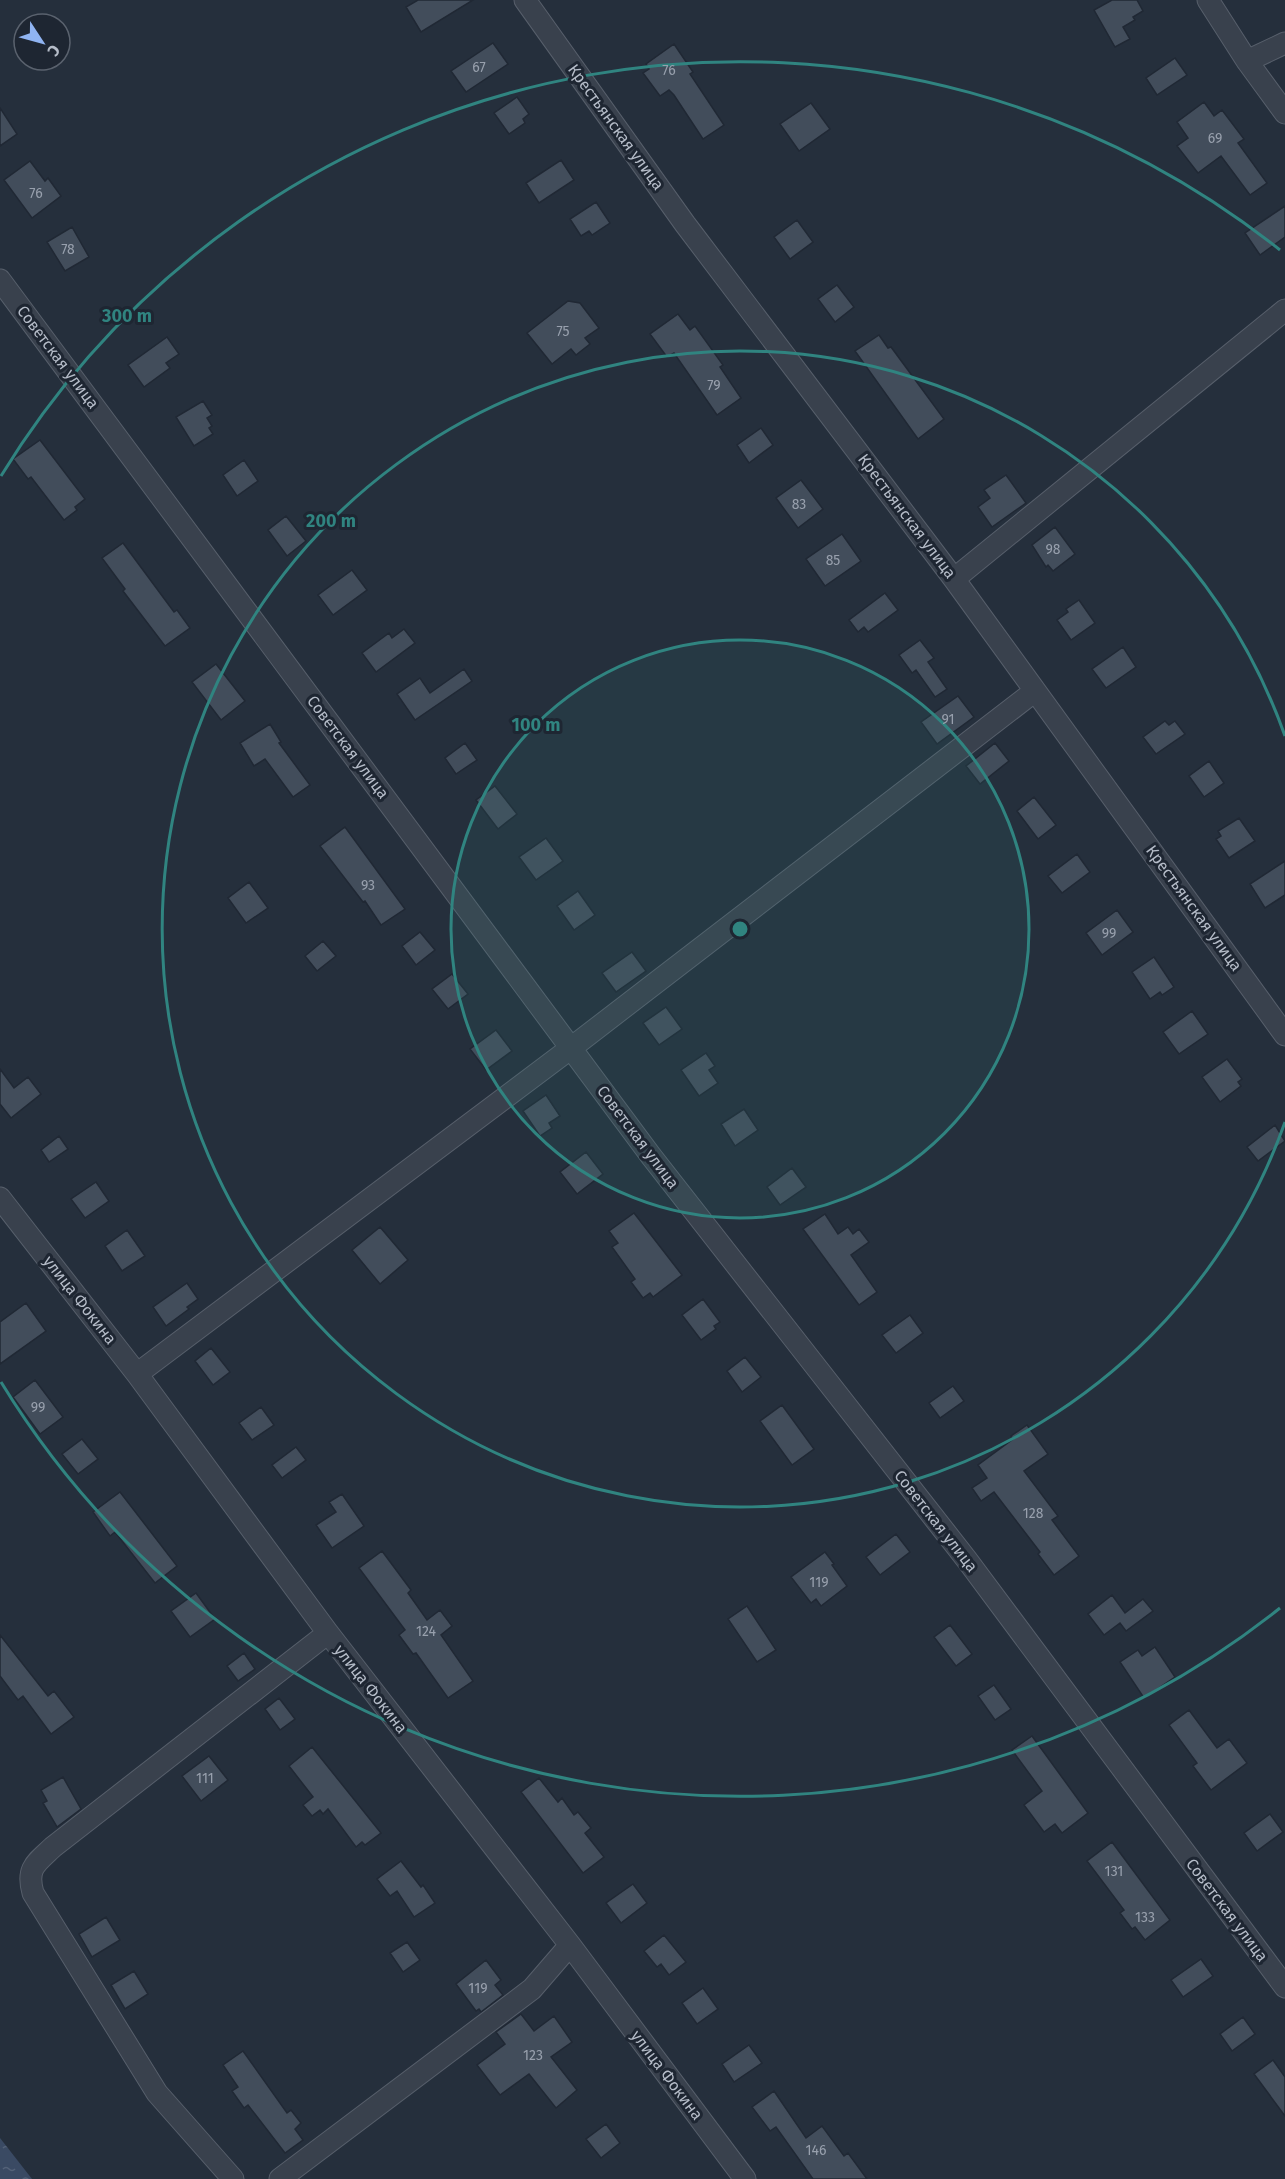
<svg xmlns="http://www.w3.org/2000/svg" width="1285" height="2179" font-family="'Fira Sans',sans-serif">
<defs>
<pattern id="water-ripples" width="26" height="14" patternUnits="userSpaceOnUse" patternTransform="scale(1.5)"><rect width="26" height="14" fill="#3a4a63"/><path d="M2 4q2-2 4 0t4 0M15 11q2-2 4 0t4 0" fill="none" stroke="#546278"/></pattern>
</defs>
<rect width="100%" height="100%" fill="#252f3c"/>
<!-- water -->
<path fill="url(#water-ripples)" d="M0 2138 32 2179H0Z"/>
<!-- building -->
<path fill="#424d5b" stroke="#202834" stroke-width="1.5" d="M418 0H473L421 32 406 7Z
M1112 0H1137L1143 11 1133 17 1135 20 1123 27 1130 39 1115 47 1094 10Z
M493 43 508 64 466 92 451 71Z
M674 44 693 72 690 74 724 125 703 139 674 95 669 90 660 96 643 73 649 69 646 64Z
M1175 58 1187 75 1157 95 1146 78Z
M517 97 529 114 523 119 525 123 509 134 494 113Z
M1204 102 1214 116 1222 110 1244 139 1238 143 1267 183 1250 195 1221 156 1198 173 1177 146 1188 138 1177 122Z
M811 103 830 129 799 151 780 124Z
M0 108 17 134 0 146Z
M561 160 574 180 539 203 526 183Z
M30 161 45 181 48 178 61 196 32 218 4 180Z
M596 202 610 223 592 235 589 231 581 236 570 219Z
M1285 206V237L1260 255 1245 233Z
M797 220 813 242 790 259 774 237Z
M72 227 89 257 65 271 47 242Z
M837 285 854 307 835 322 818 299Z
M568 301 580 303 599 328 585 338 590 344 576 355 571 349 552 364 527 333Z
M678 314 690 330 695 326 723 365 720 367 741 398 717 415 674 353 667 357 650 334Z
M879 335 888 348 891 347 944 419 918 439 855 351Z
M167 337 179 354 166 363 170 368 144 387 128 365Z
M203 401 212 415 207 418 212 426 209 428 213 434 194 446 176 417Z
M761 428 773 445 749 463 737 445Z
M40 440 85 499 75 507 77 510 64 520 31 477 28 479 13 459Z
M244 460 258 481 237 496 223 475Z
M1006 475 1026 503 992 527 978 507 990 498 984 490Z
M801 480 823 509 798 528 776 498Z
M286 516 306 541 287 556 268 530Z
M1055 527 1075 554 1053 571 1048 565 1046 567 1032 545Z
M842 534 861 561 825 586 806 559Z
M123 543 174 612 177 610 190 628 165 646 123 591 125 589 102 558Z
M352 570 367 590 333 615 318 595Z
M885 593 898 610 868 632 864 627 858 632 849 620Z
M1079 600 1095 623 1071 640 1057 620 1068 612 1066 609Z
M404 629 415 643 376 672 362 653 389 633 392 638Z
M920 640 934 658 928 662 947 689 935 697 916 670 912 673 899 655Z
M1123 647 1136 667 1106 688 1092 669Z
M216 664 245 701 221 720 192 682Z
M464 669 472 681 415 720 397 694 420 678 430 693Z
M958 696 974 717 937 744 921 722Z
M1165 721 1169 725 1175 721 1185 734 1156 754 1143 737Z
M270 724 281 742 279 743 310 785 293 797 265 759 254 766 240 743Z
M465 743 477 760 456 774 445 758Z
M995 743 1009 761 980 784 966 766Z
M1209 761 1224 783 1204 797 1189 776Z
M495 786 517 814 498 829 476 800Z
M1034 797 1056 825 1038 839 1017 811Z
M1239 818 1255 841 1229 858 1216 839 1221 836 1218 831Z
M345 827 405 909 381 925 365 901 363 902 320 846Z
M546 838 563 861 536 880 519 857Z
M1077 854 1090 872 1062 893 1048 876Z
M1285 861V895L1265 908 1250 884Z
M249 882 268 908 246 923 228 898Z
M578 891 595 915 574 930 557 906Z
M1117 910 1133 932 1102 955 1086 933Z
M420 932 435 950 416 965 402 946Z
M323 941 336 956 317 971 305 956Z
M632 952 646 971 616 992 602 973Z
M1154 957 1174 987 1162 995 1160 992 1150 999 1132 972Z
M452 974 468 994 448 1009 432 989Z
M666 1007 682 1029 659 1045 643 1023Z
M1192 1011 1208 1034 1179 1054 1163 1032Z
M496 1030 512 1051 486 1070 470 1049Z
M706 1053 715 1066 709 1070 718 1083 699 1096 681 1070Z
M1227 1059 1242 1079 1238 1082 1241 1086 1220 1102 1202 1077Z
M0 1069 14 1088 28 1077 41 1094 11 1118 0 1104Z
M546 1095 560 1116 549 1123 552 1128 540 1136 523 1111Z
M744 1109 758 1130 735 1146 721 1124Z
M1275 1125 1285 1141 1258 1161 1247 1147Z
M59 1136 68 1149 49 1162 41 1150Z
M586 1152 603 1174 577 1194 560 1172Z
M792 1168 806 1187 780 1205 767 1187Z
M96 1182 109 1201 85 1218 71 1199Z
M634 1213 682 1275 653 1297 650 1293 643 1298 631 1282 635 1279 612 1247 618 1243 609 1231Z
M825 1214 838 1234 848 1227 853 1234 859 1229 869 1242 851 1255 877 1292 859 1305 803 1229Z
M380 1227 408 1260 380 1284 352 1250Z
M127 1230 145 1256 122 1271 105 1246Z
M187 1283 198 1299 187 1307 189 1309 166 1326 153 1307Z
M703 1299 720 1322 714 1326 716 1329 701 1340 682 1315Z
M26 1303 46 1331 0 1364V1322Z
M910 1315 923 1333 896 1353 882 1335Z
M211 1348 230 1372 213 1385 195 1361Z
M745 1357 761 1377 742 1392 727 1371Z
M35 1380 63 1417 40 1434 13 1397Z
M953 1386 964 1401 940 1418 929 1403Z
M782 1405 814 1449 792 1465 760 1421Z
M261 1407 274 1425 252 1440 239 1423Z
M1027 1425 1048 1454 1024 1471 1058 1516 1052 1520 1079 1556 1054 1575 1038 1554 1040 1552 994 1492 981 1501 972 1488 987 1478 978 1465 1013 1439 1011 1436Z
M82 1439 98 1459 78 1474 62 1454Z
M296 1447 306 1460 282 1478 272 1465Z
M120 1492 177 1566 155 1583 115 1532 110 1536 93 1512Z
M342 1494 364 1526 332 1548 316 1525 336 1512 329 1502Z
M896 1534 910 1552 880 1575 866 1557Z
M382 1551 411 1590 408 1593 427 1620 440 1610 452 1626 441 1635 473 1681 448 1698 416 1653 413 1654 399 1635 405 1630 359 1568Z
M825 1552 834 1564 832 1565 847 1586 821 1606 816 1599 811 1603 791 1577Z
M196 1593 215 1619 190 1637 171 1611Z
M1112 1595 1125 1613 1143 1599 1153 1611 1126 1631 1120 1623 1104 1635 1088 1614Z
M747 1606 776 1650 757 1662 728 1619Z
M950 1625 972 1654 956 1666 934 1637Z
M0 1635 48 1696 54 1691 74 1717 51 1734 23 1696 18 1700 0 1676Z
M1155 1647 1175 1677 1144 1698 1120 1662 1138 1650 1142 1656Z
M244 1653 255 1669 238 1681 227 1666Z
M994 1685 1011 1709 995 1720 978 1696Z
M279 1698 295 1719 280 1730 265 1709Z
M1189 1710 1217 1748 1229 1739 1247 1763 1211 1790 1193 1766 1197 1763 1169 1725Z
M1032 1736 1088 1813 1062 1833 1055 1824 1044 1832 1024 1805 1042 1791 1012 1750Z
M312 1747 381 1833 365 1845 362 1842 356 1847 328 1809 323 1814 320 1810 312 1816 303 1805 313 1797 289 1766Z
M209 1756 228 1780 201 1801 182 1776Z
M63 1777 81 1809 57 1827 43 1803 47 1801 41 1790Z
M539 1778 558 1802 562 1798 574 1815 578 1812 591 1828 585 1833 604 1857 583 1873 521 1792Z
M1270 1814 1283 1832 1257 1851 1244 1833Z
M1112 1842 1170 1920 1145 1940 1135 1927 1132 1929 1120 1913 1124 1910 1087 1861Z
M401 1861 421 1887 423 1885 435 1903 414 1917 397 1891 390 1896 377 1879Z
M633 1884 647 1903 621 1923 606 1903Z
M106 1917 120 1940 92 1957 79 1934Z
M664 1935 686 1962 669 1975 661 1964 657 1967 644 1951Z
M407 1942 420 1960 403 1972 390 1953Z
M1201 1959 1213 1976 1183 1997 1171 1980Z
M486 1960 501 1980 495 1985 503 1995 481 2012 479 2009 476 2011 456 1984Z
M134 1971 148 1994 125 2009 111 1985Z
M703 1988 718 2009 697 2024 682 2003Z
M521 2014 534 2031 554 2016 572 2042 551 2057 577 2090 556 2108 529 2074 500 2095 477 2065 505 2044 496 2032Z
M1243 2017 1255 2034 1232 2051 1220 2034Z
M749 2045 762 2063 734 2082 722 2064Z
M243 2051 287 2113 291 2110 301 2123 295 2129 303 2140 285 2153 248 2105 244 2108 232 2091 238 2087 223 2065Z
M1273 2060 1285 2077V2116L1254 2074Z
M774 2091 806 2138 822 2126 844 2156 848 2153 867 2179H813L776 2127 770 2131 752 2107Z
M606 2124 620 2143 601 2158 586 2139Z"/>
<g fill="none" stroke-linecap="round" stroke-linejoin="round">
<defs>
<path id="minor" d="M525 0 685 224 954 579 1285 1035
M1208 0 1247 61 1285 113
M1247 61 1285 43
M0 280 651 1156 967 1560 1285 1987
M954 579 1285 310
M0 1198 137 1374 328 1633 570 1945 745 2179
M137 1374 571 1048 1035 691
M233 2179 157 2093 33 1893C26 1868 36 1863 53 1847L328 1633
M280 2179 532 1989 570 1945"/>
</defs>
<!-- minor casing -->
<use href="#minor" stroke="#575f6b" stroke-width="23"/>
<!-- minor -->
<use href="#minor" stroke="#39414d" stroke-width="21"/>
</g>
<!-- distance rings -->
<circle cx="740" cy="929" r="289" fill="#308480" fill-opacity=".12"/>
<g fill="none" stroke="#308480" stroke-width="3">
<circle cx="740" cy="929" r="289"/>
<path d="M1285 1122A578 578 0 1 1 1285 736"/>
<path d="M1280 1608A867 867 0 0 1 1 1382M1 476A867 867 0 0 1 1280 250"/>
</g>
<g text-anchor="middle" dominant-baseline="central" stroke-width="6" stroke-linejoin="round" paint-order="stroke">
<!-- number labels -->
<g font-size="14" fill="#98a0ad">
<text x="479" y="67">67</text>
<text x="669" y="70">76</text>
<text x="1215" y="138">69</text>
<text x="36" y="193">76</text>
<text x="68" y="249">78</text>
<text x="563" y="331">75</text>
<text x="714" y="385">79</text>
<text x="799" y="504">83</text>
<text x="1053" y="549">98</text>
<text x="833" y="560">85</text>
<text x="948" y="719">91</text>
<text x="368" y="885">93</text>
<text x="1109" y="933">99</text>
<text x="38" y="1407">99</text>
<text x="1033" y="1513">128</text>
<text x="819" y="1582">119</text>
<text x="426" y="1631">124</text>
<text x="205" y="1778">111</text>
<text x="1114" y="1871">131</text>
<text x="1145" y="1917">133</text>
<text x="478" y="1988">119</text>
<text x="533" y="2055">123</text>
<text x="816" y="2150">146</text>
</g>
<!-- street labels -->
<g font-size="16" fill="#b5bcc8" stroke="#1e2632">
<text transform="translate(616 127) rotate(54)">Крестьянская улица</text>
<text transform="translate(58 357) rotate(53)">Советская улица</text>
<text transform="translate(907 516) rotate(53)">Крестьянская улица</text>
<text transform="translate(348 747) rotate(53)">Советская улица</text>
<text transform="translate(1194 908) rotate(54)">Крестьянская улица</text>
<text transform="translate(638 1137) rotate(53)">Советская улица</text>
<text transform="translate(80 1300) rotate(52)">улица Фокина</text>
<text transform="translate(936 1521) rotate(52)">Советская улица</text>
<text transform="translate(371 1689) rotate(52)">улица Фокина</text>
<text transform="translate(1227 1910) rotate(53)">Советская улица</text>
<text transform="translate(667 2075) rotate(53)">улица Фокина</text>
</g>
</g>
<circle cx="740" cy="929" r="9" fill="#308480" stroke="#1e2632" stroke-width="3"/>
<g font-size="18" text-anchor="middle" font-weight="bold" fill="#308480" stroke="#1e2632" stroke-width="6" stroke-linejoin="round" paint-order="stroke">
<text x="127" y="322">300 m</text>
<text x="331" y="527">200 m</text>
<text x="536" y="731">100 m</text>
</g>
<!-- north arrow -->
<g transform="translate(42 42) rotate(126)"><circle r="28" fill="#1e2632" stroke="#5a626e" stroke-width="1.5"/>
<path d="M0-4.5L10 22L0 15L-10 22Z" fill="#90b4f2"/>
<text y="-9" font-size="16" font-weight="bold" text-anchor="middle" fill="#b5bcc8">С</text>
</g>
</svg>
